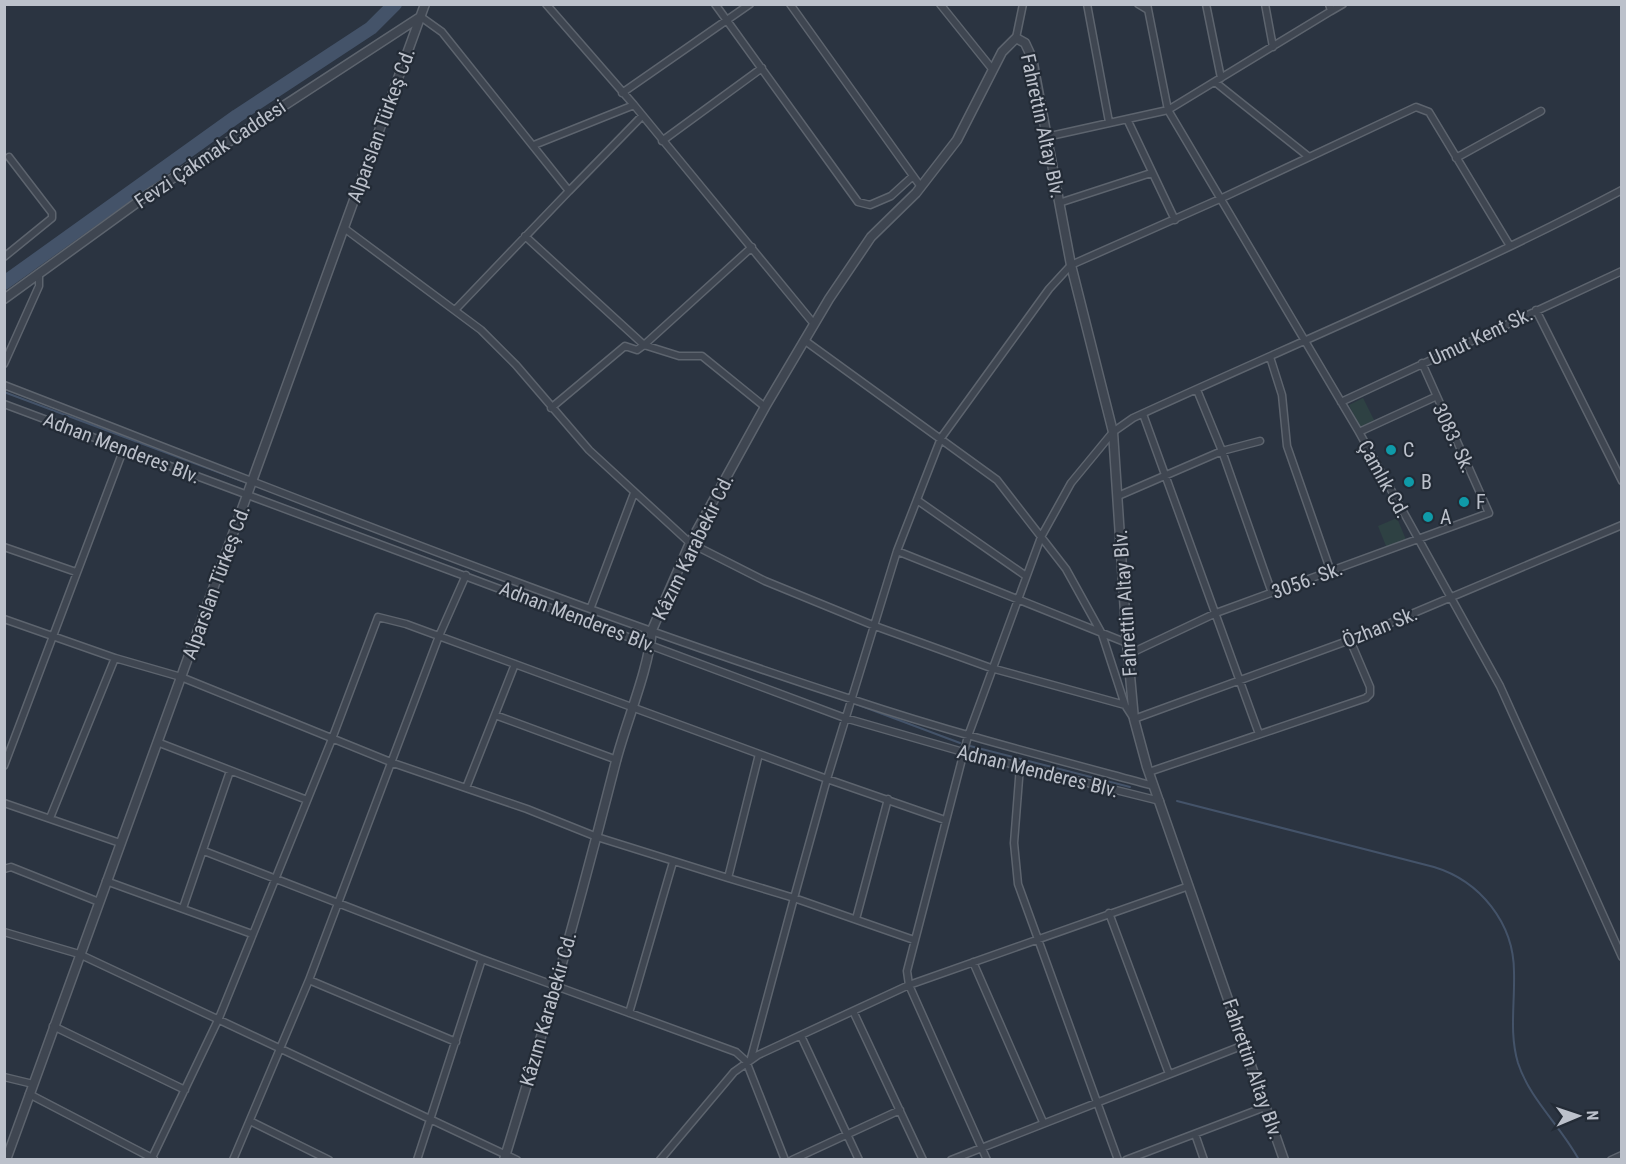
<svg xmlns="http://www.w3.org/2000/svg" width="1626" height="1164" font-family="'Roboto Condensed',sans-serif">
<rect width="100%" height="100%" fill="#2b3441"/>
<!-- green -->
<path fill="#2e4143" d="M1363 398 1374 420 1360 427 1349 405Z
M1397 518 1407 542 1388 551 1378 526Z"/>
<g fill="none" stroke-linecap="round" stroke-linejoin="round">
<!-- stream -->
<path stroke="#445369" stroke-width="2" d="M4 392 242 481
M856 704 960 743
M970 746 1130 787
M1177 801 1434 867C1480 881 1514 923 1514 972 1515 1003 1509 1033 1518 1063 1530 1100 1561 1126 1579 1160"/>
<!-- river -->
<path stroke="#445369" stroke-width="14" d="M4 283 237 116 371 28 395 4"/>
<defs>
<path id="minor" d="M546 4 634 105 814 324
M715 4 858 202 870 205 891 196 913 176
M790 4 921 187
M940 4 993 70
M1087 4 1109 122
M1138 4 1148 10
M1147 4 1168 110 1359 432 1500 686 1622 957
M1206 4 1221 78
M1265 4 1273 47
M1331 11 1343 4
M421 17 442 32 569 191 456 309
M1016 38 1023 4
M1215 82 1309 157
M622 93 750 4
M1127 119 1175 220
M1046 137 1168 110 1331 11 1329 4
M662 141 762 68
M534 145 634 105
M1456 158 1541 111
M569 191 642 116
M1059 203 1151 173
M344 228 481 330 516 365 589 450 690 543 765 581 875 626 991 668 1125 705
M525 236 644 345 679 356H702L765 407
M4 257 52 218V213L9 157
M1536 310 1622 481
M804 340 997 480 1066 569 1102 634 1125 705 1134 719 1350 640 1622 525
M1270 357 1282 395 1287 446 1331 572
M4 364 39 286V273
M4 385C286 494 567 607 854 700 953 733 1054 759 1154 786
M1197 390 1222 451 1272 593
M1341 402 1622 271
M4 404 845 718 963 752 1160 801
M551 408 625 346 637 350 644 345 752 247
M1143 414 1259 734
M1359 432 1435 397
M1118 496 1222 451 1260 441
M917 500 1026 576
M4 547 76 572
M897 551 1127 643
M591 607 634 493
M4 619 115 658 181 677 393 763 527 809 597 837 728 878
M1127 655 1216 613 1489 513 1422 363
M495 715 617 760
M157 742 307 800
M759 754 728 878 794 898 827 779 897 551 941 438 1049 289 1071 265 1222 198 1416 107 1429 112 1510 246
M4 766 124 448
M1020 766 1014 843 1018 884 1118 1160
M1149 772 1366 698 1370 694V687L1350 640
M466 788 515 664
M4 803 120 843
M50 818 115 658
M204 851 482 959 736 1052 746 1061 785 1160
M4 869 11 867 99 902
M106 881 252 934
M183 908 230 771
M1109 913 1169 1074
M856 919 888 799
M4 932 79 954 517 1160
M973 962 1043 1122
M309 980 456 1042
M853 1011 923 1160
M629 1013 673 862
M53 1026 185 1090
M801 1036 859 1160
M751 1058 794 898 914 940
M4 1077 33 1084
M29 1094 154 1159
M250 1121 329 1160
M1195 1134 1204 1160
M151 1160 219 1018 332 739 378 617 406 624 827 779 945 820
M233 1160 309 980 439 636 466 575
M417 1160 482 959
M660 1160 734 1072 758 1055 909 985 1189 886
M792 1160 900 1110
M951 1160 1244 1045
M987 1160 909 985 907 971 968 736 1041 537 1071 483 1113 432 1133 418C1296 343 1463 274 1622 190
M1126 1160 1265 1107
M1611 1160 1622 1155"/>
<path id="tertiary" d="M4 299 153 191 420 17
M6 1160 425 4
M504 1160C545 1028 582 895 616 761 627 719 648 672 652 630L690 543 765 407 829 299 871 237 916 193 957 140 1002 52 1016 38 1025 43 1032 58 1071 265 1113 432 1127 643 1134 719 1147 767 1284 1160"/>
</defs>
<!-- minor casing -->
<use href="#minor" stroke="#5d646e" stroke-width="9"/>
<!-- tertiary casing -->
<use href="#tertiary" stroke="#5d646e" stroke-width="11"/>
<!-- minor -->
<use href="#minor" stroke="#3f4651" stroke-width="6"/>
<!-- tertiary -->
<use href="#tertiary" stroke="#3f4651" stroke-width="8"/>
</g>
<!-- markers -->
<g fill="#0f9aa8" stroke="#232b36" stroke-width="2">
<circle cx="1391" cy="450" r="6"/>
<circle cx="1409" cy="482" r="6"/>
<circle cx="1464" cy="502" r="6"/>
<circle cx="1428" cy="517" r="6"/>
</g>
<g text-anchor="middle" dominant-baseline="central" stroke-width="4.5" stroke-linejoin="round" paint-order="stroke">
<!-- street labels -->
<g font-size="20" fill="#bcc1cb" stroke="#232b36">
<text transform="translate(381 125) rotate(-70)">Alparslan Türkeş Cd.</text>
<text transform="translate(1043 126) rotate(78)">Fahrettin Altay Blv.</text>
<text transform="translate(210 154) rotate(-34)">Fevzi Çakmak Caddesi</text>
<text transform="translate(1481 336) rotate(-25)">Umut Kent Sk.</text>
<text transform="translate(1454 438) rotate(65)">3083. Sk.</text>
<text transform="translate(122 448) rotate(21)">Adnan Menderes Blv.</text>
<text transform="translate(1384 479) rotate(61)">Çamlık Cd.</text>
<text transform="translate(693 547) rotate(-64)">Kâzım Karabekir Cd.</text>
<text transform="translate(1307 580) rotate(-20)">3056. Sk.</text>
<text transform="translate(216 582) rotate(-70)">Alparslan Türkeş Cd.</text>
<text transform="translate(1125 603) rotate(-94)">Fahrettin Altay Blv.</text>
<text transform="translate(578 617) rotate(21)">Adnan Menderes Blv.</text>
<text transform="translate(1380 627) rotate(-22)">Özhan Sk.</text>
<text transform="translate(1038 771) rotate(14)">Adnan Menderes Blv.</text>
<text transform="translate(548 1009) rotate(-74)">Kâzım Karabekir Cd.</text>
<text transform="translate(1253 1069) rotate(71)">Fahrettin Altay Blv.</text>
</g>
<!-- poi labels -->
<g font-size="20" fill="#bcc1cb" stroke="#232b36" text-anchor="start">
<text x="1403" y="450">C</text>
<text x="1421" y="482">B</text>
<text x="1476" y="502">F</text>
<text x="1440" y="517">A</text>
</g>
</g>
<!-- border -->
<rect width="1626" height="1164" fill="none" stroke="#bcc1cb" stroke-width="12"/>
<!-- north arrow -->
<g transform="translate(1578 1116) rotate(88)" stroke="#232b36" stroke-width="4.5" paint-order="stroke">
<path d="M0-4.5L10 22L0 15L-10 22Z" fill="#bcc1cb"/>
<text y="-9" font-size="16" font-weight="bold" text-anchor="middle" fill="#bcc1cb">N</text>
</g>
</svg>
